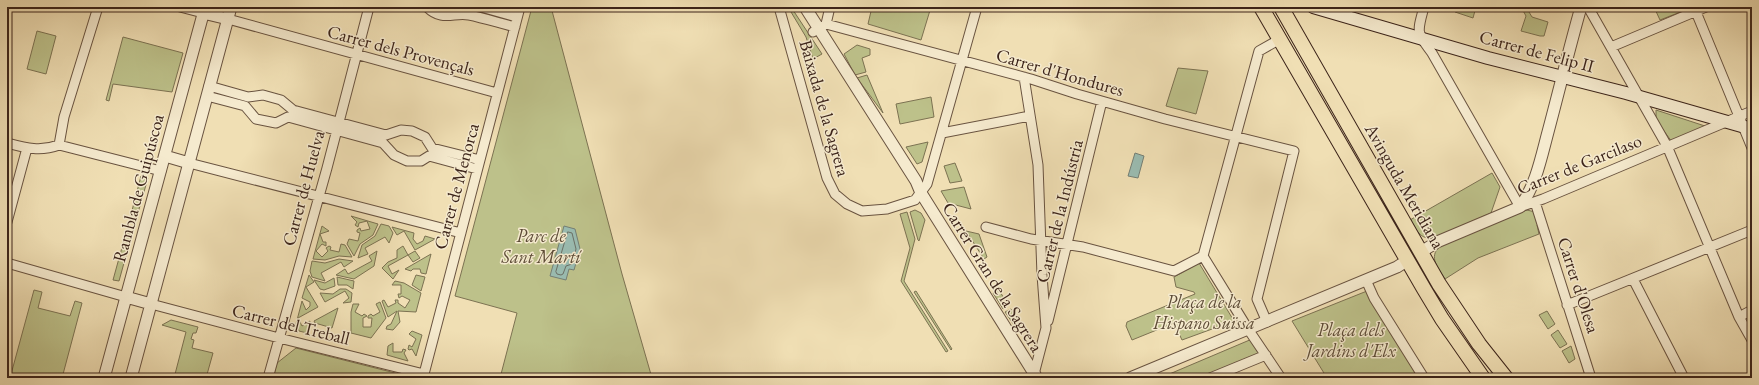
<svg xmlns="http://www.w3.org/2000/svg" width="1759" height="385" font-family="'EB Garamond',serif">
<rect width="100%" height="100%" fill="#f0dfb4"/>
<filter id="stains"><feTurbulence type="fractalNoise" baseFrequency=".005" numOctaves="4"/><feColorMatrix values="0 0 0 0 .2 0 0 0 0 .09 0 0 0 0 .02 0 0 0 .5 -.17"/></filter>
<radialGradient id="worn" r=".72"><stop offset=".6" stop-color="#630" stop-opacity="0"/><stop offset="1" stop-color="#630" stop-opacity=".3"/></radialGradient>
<!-- green -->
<path fill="#bdc18a" stroke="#7c7252" d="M532 7H551L622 274 652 378H500L517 313 455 296Z
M788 7H791L822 54 813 59 806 37Z
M872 7H931L921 40 868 24Z
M1453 7H1476L1473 18 1455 12Z
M1521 7H1526L1532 17 1548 22 1544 36H1540L1521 31 1526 16Z
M1654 7H1687L1688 9 1660 20Z
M37 31 56 36 46 74 27 69Z
M123 37 183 53 172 92 113 84 109 101 106 100Z
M857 45 870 49V55L862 58 866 72 855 75 844 54Z
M1178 68 1208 71 1196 114 1166 106Z
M867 75 883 113 857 78Z
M931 97 934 117 900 124 896 104Z
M1656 110 1708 127 1672 142 1656 120Z
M928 142 922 162 917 164 906 147Z
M955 163 962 181 950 183 944 166Z
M1492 173 1500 187 1491 213 1433 238C1420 240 1416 229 1410 220Z
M141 176 148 178 135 223 129 222Z
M964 187 971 209 948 203 941 191Z
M915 210 921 213 925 220 919 241 918 240 910 212Z
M1527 210 1535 212 1539 224 1537 225 1539 234 1478 258 1445 279C1438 268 1428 257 1440 246Z
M907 212 915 239 904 281 948 351 946 352 901 281 910 248 900 214Z
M351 216 378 224 373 235 360 244 354 256 347 244 349 239 358 241 360 233 357 232V230L360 228 361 231 370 229 367 221 359 223 358 227 355 225 357 222Z
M381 224 389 226 393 233 389 243 385 237 365 248 368 254 358 258 362 245 375 236Z
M322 226 329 231 320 234 323 242H326V246L322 244 316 251 322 257 328 251 326 248 329 246 331 247 330 250 339 252 341 244 345 245 352 257 339 256 325 260 313 259Z
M392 227 414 233 413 239 417 244 423 241 425 236 435 239 415 250 404 231 397 235Z
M966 231 979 234 987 257 984 259Z
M126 233 132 234 119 281 113 280Z
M403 246 408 255 415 251 420 258 413 262 408 255 388 266 392 274 399 270 393 279 382 268 388 262 397 258V250Z
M377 251 374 266 354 279 336 275 345 269 348 274 372 261 369 256Z
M431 254 426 274 421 273 420 269H413L411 271 405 269Z
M339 259 353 261 344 267 341 262 321 273 325 281 312 277 310 271 312 261 325 263Z
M1199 263 1234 321 1182 340 1174 323 1132 340 1126 326 1127 322 1195 294 1194 292 1176 287 1174 277Z
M309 275 314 282 306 287 318 307 298 318 302 326 310 321 307 333 299 331 296 324 302 301 306 310 310 306V302L302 298Z
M416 275 425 277 421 291 412 285Z
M337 277 354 281 353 289 347 285H338Z
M334 278 335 286 324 290 320 289 314 280 325 283Z
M395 281 404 283 421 293 416 312 398 311 400 322 393 330 386 329 387 326 391 324 397 311 388 317 382 301 384 300 388 307 396 303 395 300H398V303L405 308 410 300 402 296 399 298 398 294H401V285H392Z
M340 289H346L352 293 351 302 343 303 349 298 345 291 325 302 320 293 333 294Z
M34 290 42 292 38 308 70 316 75 301 82 303 62 378H10Z
M999 290 1008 305 1003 309 993 293Z
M916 291 952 349 951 350 914 292Z
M1367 291 1420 378H1327L1292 321Z
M380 302 386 318 371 338 351 333V312L353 304H359L355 312 362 316 364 314 367 316 363 318V327H371L372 318H368V316L371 314 373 316 380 312 376 304Z
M338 308 332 328 315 323 314 321Z
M1011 309 1021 325 1017 326 1014 325 1005 312Z
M1547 311 1555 324 1548 329 1539 315Z
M171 320 198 327 196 333H193L191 339 194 340 192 348 213 353 206 378H174L186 332 162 325Z
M1558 330 1567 344 1560 348 1551 335Z
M412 331 422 335 416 356 412 349 409 350 408 349 409 345 412 347 416 339 409 334Z
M1252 339 1261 355 1205 378H1160Z
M393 343V352H402L403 349 406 350 404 353 408 361 387 355 388 346Z
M1571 346 1575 359 1569 363 1562 351Z
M296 348 415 378H273L277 363Z"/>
<!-- water -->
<path fill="#9abcb1" stroke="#747f75" d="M1135 153 1144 156 1138 178 1128 176Z
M564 226 575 229 580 249 574 270 569 269 566 280 550 276Z"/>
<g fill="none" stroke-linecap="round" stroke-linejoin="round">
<!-- shore -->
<path stroke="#6b7066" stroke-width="1" d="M568 232 572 233 576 249 572 264 566 266 563 274 561 275 557 274 556 272Z"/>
<defs>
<path id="minor" d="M180 7 203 13
M427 7C442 22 454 12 469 15 484 18 499 23 515 27
M481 7 517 17
M779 7 827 178 835 194 847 204 862 211 887 209 915 200 927 184 977 7
M1424 7C1417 33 1416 31 1432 53L1520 207 1543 199 1752 111
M1588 7 1667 146 1739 317 1752 340
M1694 7 1752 148
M228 19 497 93
M826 24 830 7
M813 32 826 24 1031 79 1077 94 1165 119 1294 151 1257 299 1267 322
M1280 39 1259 51 1203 256 1248 329 1281 378
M1611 47 1706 7
M1024 77 1038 165 1042 275 1046 328 1034 374
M209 86 248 97 263 95 281 100 293 110 386 135 401 130 412 131 425 137 432 148 480 160
M207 96 245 106 256 119 276 123 288 117 383 143 394 155 407 161H421L429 156 477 169
M942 133 1030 116
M7 143C26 148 40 152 59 145L161 171
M59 145 64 117 98 7
M189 163 461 233
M1535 202 1591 378
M7 222 27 148
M986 227 1031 239 1083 247 1174 271 1203 256
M7 263 126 297
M1633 279 1684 378
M1366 280 1374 298 1424 378
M151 304 279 338 424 374 520 7
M1567 305 1752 230
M1739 317 1752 310
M1048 321 1102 101
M268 378 327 168 369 7
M1210 378 1266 355"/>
<path id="tertiary" d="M805 7 916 181 921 193 1037 378
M203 13 228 19
M165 156 189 163
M1421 252 1437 242 1520 207C1536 185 1541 158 1548 132 1559 91 1569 49 1581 7
M126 297 151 304
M104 378 205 7
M131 378 231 7
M1130 378 1397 267 1408 260"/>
<path id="secondary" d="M1313 7 1488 58 1626 93 1752 129"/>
<path id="primary" d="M1261 7 1424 289 1442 319 1483 378
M1281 7 1439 284 1479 344 1506 378"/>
</defs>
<!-- minor casing -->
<use href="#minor" stroke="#695340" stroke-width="11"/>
<!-- tertiary casing -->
<use href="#tertiary" stroke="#695340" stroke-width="13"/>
<!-- secondary casing -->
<use href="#secondary" stroke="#3c241a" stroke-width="14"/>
<!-- primary casing -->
<use href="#primary" stroke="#3c241a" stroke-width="16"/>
<!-- minor -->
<use href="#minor" stroke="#f5eace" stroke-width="9"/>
<!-- tertiary -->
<use href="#tertiary" stroke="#f5eace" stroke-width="11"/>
<!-- secondary -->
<use href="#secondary" stroke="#f5eace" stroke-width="12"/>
<!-- primary -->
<use href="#primary" stroke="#f0dfb4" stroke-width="14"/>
</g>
<g text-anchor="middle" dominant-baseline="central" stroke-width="3" stroke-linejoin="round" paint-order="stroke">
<!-- street labels -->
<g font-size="18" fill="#3c241a" stroke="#f5eace">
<text transform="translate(401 50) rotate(15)">Carrer dels Provençals</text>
<text transform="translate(1537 51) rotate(15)">Carrer de Felip II</text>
<text transform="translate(1060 72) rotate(16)">Carrer d'Hondures</text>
<text transform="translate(825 108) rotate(74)">Baixada de la Sagrera</text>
<text transform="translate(1579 164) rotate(-22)">Carrer de Garcilaso</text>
<text transform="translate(456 186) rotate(-75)">Carrer de Menorca</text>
<text transform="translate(1405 186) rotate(60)">Avinguda Meridiana</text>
<text transform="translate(138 188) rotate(-75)">Rambla de Guipúscoa</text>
<text transform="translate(303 188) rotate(-75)">Carrer de Huelva</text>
<text transform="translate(1059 211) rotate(-76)">Carrer de la Indústria</text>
<text transform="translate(993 277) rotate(58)">Carrer Gran de la Sagrera</text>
<text transform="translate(1579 285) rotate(72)">Carrer d'Olesa</text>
<text transform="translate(291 324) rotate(14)">Carrer del Treball</text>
</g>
<!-- park labels -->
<g font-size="18" font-style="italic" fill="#5c4b36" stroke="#f5eace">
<text x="541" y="235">Parc de<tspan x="541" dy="21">Sant Martí</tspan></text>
<text x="1204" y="301">Plaça de la<tspan x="1204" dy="21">Hispano Suïssa</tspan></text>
<text x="1351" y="329">Plaça dels<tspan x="1351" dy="21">Jardins d'Elx</tspan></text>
</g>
</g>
<!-- margin -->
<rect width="1759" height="385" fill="none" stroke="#f0dfb4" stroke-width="24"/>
<rect x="8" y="8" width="1743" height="369" fill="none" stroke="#3c241a" stroke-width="2"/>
<rect x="12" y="12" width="1735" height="361" fill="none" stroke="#3c241a"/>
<rect width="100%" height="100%" filter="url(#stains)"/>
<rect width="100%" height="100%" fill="url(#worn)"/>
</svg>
